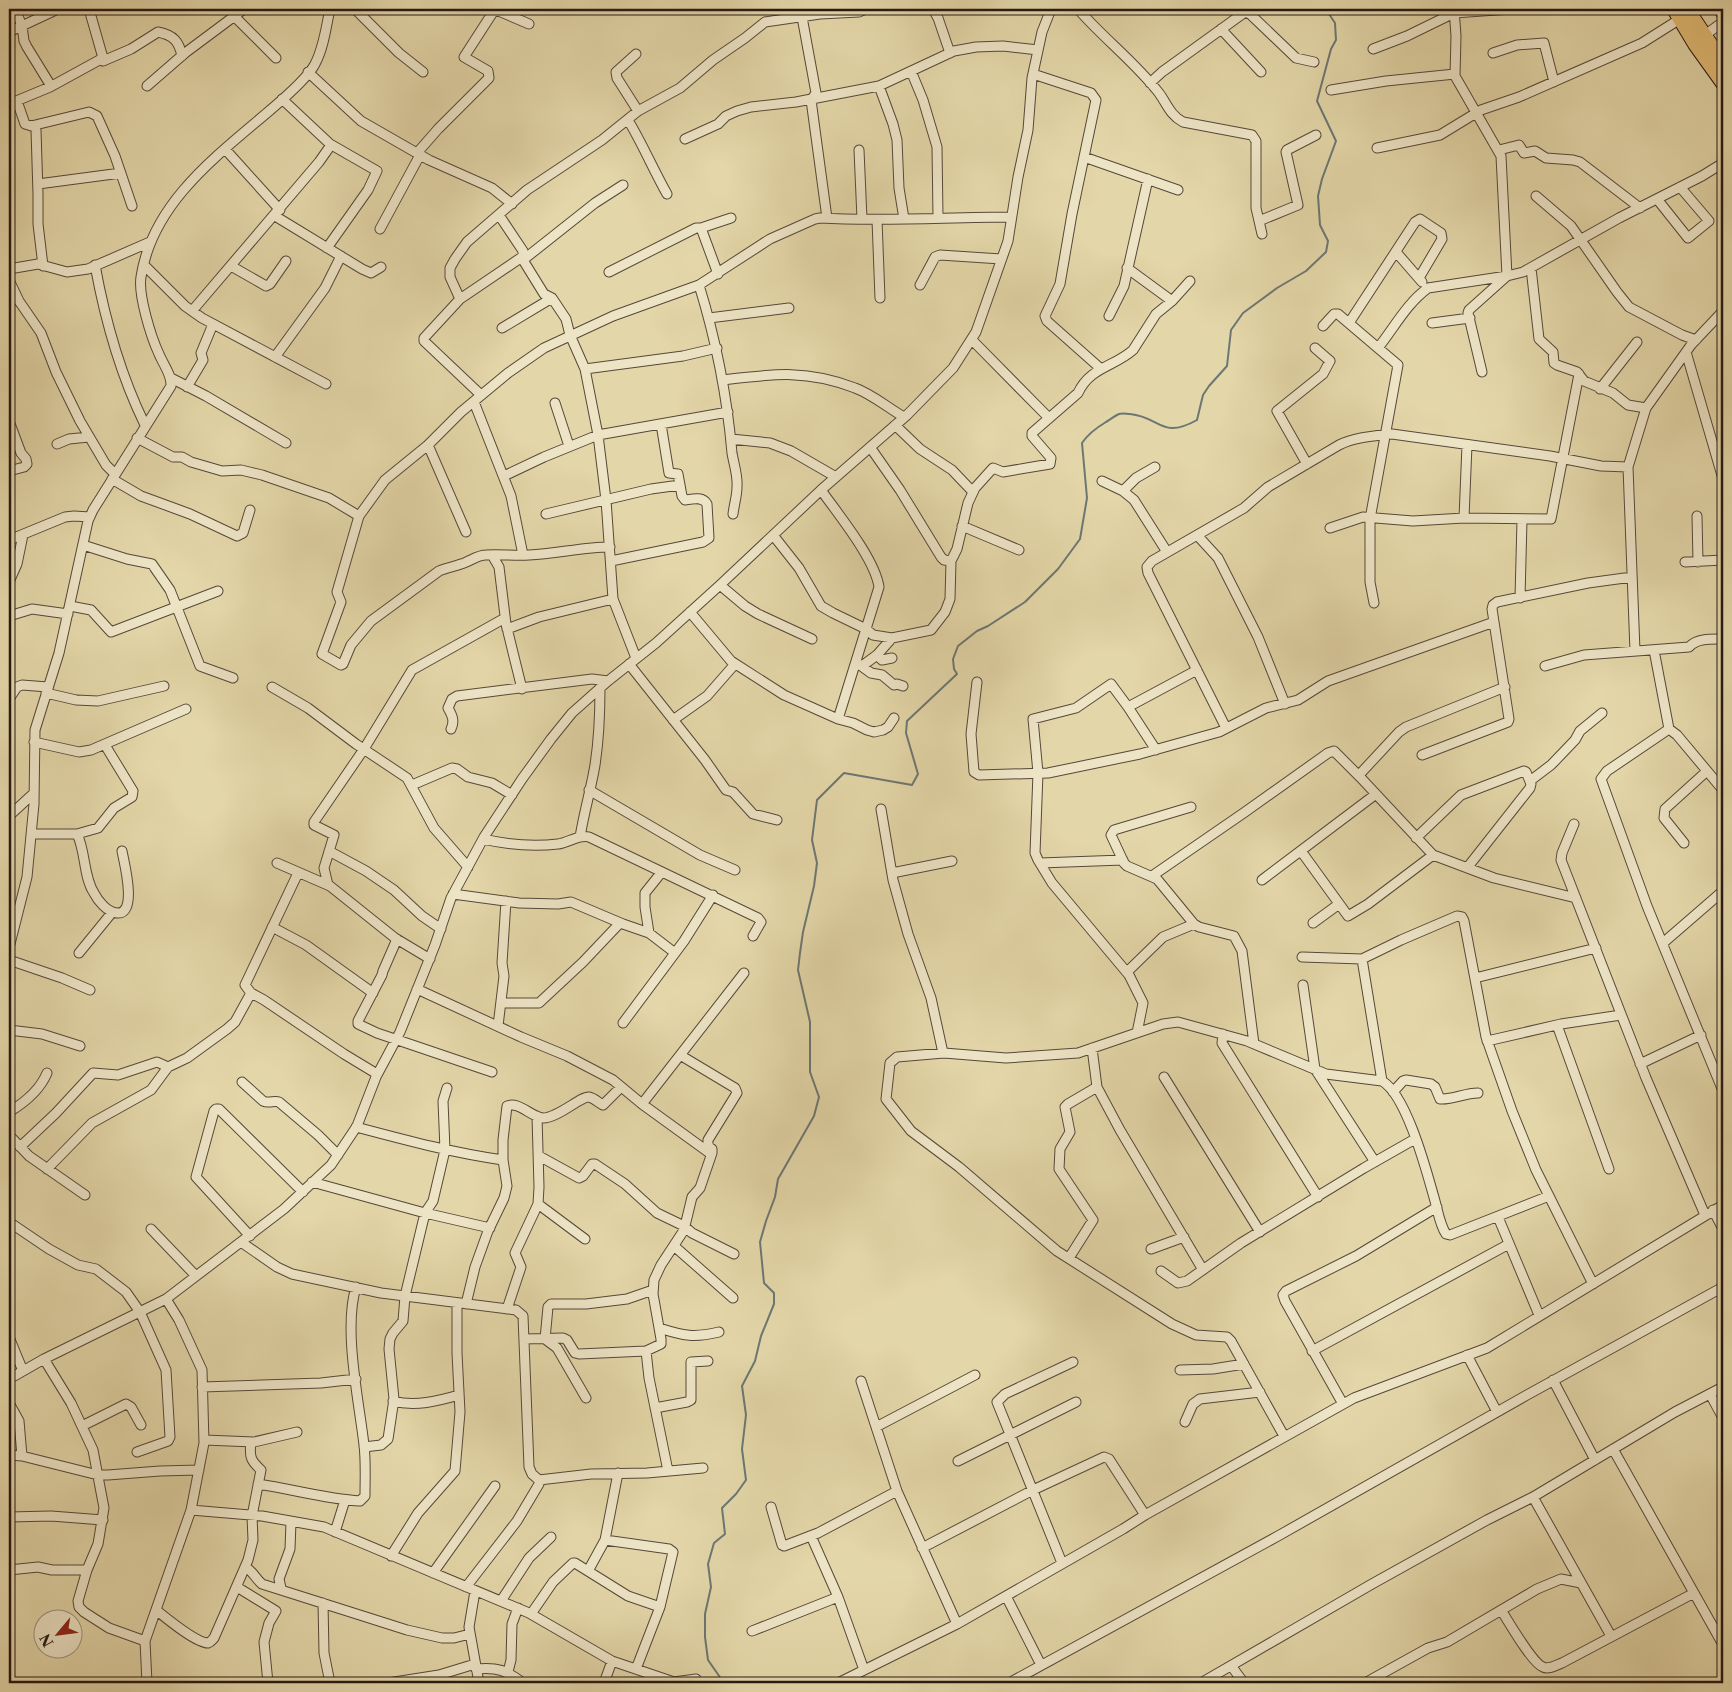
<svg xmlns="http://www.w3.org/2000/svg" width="1732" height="1692" font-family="'Libre Caslon Text',serif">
<rect width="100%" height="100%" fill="#e3d6a8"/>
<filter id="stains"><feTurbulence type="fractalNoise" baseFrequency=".004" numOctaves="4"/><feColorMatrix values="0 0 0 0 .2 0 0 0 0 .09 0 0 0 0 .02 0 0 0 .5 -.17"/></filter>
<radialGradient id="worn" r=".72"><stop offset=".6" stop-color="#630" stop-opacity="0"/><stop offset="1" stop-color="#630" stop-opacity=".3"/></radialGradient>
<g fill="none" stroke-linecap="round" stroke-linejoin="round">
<!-- stream -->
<path stroke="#6c7774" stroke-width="2" d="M724 1683 708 1660 705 1637V1614L711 1587 708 1564 714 1543 725 1534 722 1508 736 1494 746 1480 742 1449 746 1415 742 1386 755 1361 761 1336 774 1304V1293L764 1283 760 1242 766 1221 775 1197 778 1179 814 1116 819 1097 810 1072V1022L798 970 800 953 803 932 814 886 817 863 812 840 817 800 844 773 912 785 918 774 906 733 907 721 957 674 954 669 953 659 958 646 977 631 988 626 1025 602 1058 569 1080 539 1087 498 1082 443C1088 434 1096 428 1106 422 1110 420 1114 416 1119 414 1122 413 1127 414 1130 414 1161 417 1161 440 1197 420L1203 395 1209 386 1227 366 1231 330 1243 313 1277 288 1306 271 1326 252 1328 241 1320 225 1318 196 1322 179 1336 141 1317 101 1331 49 1336 40 1335 23 1329 14 1321 9"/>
<defs>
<path id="minor" d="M15 9 22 26 24 41 27 47 51 86
M355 9 399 53 423 72
M494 9 529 24
M933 9 938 18 950 53
M1078 9C1103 38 1135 62 1159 93 1167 104 1170 115 1183 122L1252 135 1256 141V208L1262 234
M1454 9 1456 36 1455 76 1501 156 1507 276 1469 310 1468 313 1482 372
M1718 9 1723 17
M234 16 276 58
M802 17 816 93 811 100 827 218
M1221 29 1261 72
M9 32 58 9
M1705 35 1723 22
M1373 49 1407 36 1454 13 1511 9
M1493 53 1517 45 1544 43 1554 82
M636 54 616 72 617 78 638 111
M101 60 103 61 131 49 158 32C173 35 179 41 182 56
M911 71 923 100 937 147 938 217
M308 72 361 121 429 160 492 188 512 204
M1033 74 1091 93 1096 100 1072 214 1060 284 1045 316 1047 321 1100 368
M1150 83 1162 72 1245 12 1250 14 1296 58 1314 62
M147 86 185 53 244 9
M879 86 893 124 897 140 899 188 904 219
M1331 90 1386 81 1455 74
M282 99 330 144 377 171 368 190 327 248
M17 101 25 124 35 127 36 130 38 194V224L43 266
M9 104 50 87 103 58 89 9
M628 120C642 143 653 169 667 194
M31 126 89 112 97 116 115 156 132 206
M685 139 718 124 726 116 737 111 751 107 796 102 879 86 954 51 976 47 1003 46 1038 50
M1377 148 1440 135 1481 110 1519 97 1642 43 1680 19
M225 149 280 210
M859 150 862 219
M1499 150 1519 145 1524 153 1535 151 1546 158 1573 160 1580 162 1640 208
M417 153 438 129 489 78 488 71 464 57 495 9
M1084 157 1178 190
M38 184 121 173
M1536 196 1571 226 1617 292 1629 307 1682 335 1696 340
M1657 199 1688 238 1709 221 1680 187
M499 215 523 251V260L544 294 552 298 566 319 570 335 585 369 598 435 606 500 613 599 636 658
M275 216 362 269 371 273 381 267
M877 220 880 298
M1259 221 1298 205 1286 152 1287 150 1316 135
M701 228 731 218
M380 229 420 155
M1396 252 1422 282
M523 260 595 203 623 185
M95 265C105 320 121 376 145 425
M144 265 185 306 202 318 326 384
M231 266 266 286 270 284 286 261
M1127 268 1172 301
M1531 268 1539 339 1553 352 1554 363 1557 365 1577 372 1584 381 1613 393 1628 405 1646 408
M9 269 38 264 67 272 88 269 150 242
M609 272 696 228H701L718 274
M9 280 19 301 41 333 56 372 80 421 106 465 115 474
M699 285C716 340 727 396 732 453 734 465 738 476 737 487 737 496 734 505 733 514
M920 285 935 257 940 255 1001 259
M460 299 450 277V268L455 259 467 242 527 190 602 140 638 111 680 88 713 60 745 38 765 22 820 14 859 12 866 9
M192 311 319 162 331 145
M1109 316 1124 286 1148 179
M709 318 789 308
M1349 323 1415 222 1420 219 1441 233 1442 239 1419 278
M1432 323 1470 318
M1323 326 1334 314H1338L1398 365 1370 519V582L1374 603
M502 328 552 298
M972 340 1049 418
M1378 348C1394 328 1407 303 1428 288L1507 276 1523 272 1619 218 1702 176 1723 163
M1686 352 1723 479
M275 357 325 288 341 256
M585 369 683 356 717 348
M171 378 206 396 286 443
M722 380C772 374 807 369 855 388 872 394 888 408 904 417
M187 387 203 360 201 353 213 324
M1600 389 1637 342
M481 395 424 341V338L460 299 522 257
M474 402 511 496 523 555
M555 403 569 446
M9 421 21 453 26 459 27 464 24 467 9 471
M895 425 920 449 952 470 973 492
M137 438 173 457H182L191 462 222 471 241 470 262 475 329 498 359 516
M731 439 770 443 791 451 836 477
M57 444 69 439 89 437
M428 445 466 532
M870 447 900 490 941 557 944 560 951 561
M1307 464 1277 411 1323 374 1330 361 1315 348
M504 476 544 457 598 435 728 412
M112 479 141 496 190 514 237 536 243 533 250 510
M1102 481 1123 491 1134 500 1167 552
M821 490C838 514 875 559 879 587L838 719
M1123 491 1136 478 1155 467
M546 514 651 489 680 485
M1697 516 1698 562
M1464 518 1467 445
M962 526 1019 550
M1330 528 1363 517 1413 521 1464 518 1551 519 1579 374
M773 535 799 568 821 606 833 613 866 629 873 635 892 638 931 630 945 612 950 599 951 561 957 549 968 503 975 488 993 468 1003 472 1050 464 1051 458 1032 436V433L1078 393C1090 367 1114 367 1133 350L1156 314 1172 301 1190 281
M1197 535 1218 558 1258 637 1285 704
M9 540 65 517 74 516 90 517
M83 545 127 559 152 564 170 590 200 666 233 678
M610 547C583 547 556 554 529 555 515 556 500 554 486 555 477 555 469 562 461 564 453 567 446 568 439 571L371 621 351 645 343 664 341 665 322 654 341 602 337 592 359 516 385 480 428 445 461 412 508 373 544 348 613 316 699 285 770 239 815 219 820 218C884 222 948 217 1011 217
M492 555 499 567 506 624 522 689
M611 561 703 542 709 538 707 504C703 496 692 499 685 500L682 496 678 474 669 473 661 424
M1685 562 1723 560
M9 582 17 564 23 535
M720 585 745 606 758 614 812 639
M1520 598 1522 520
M70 606 91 610 111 632 218 591
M690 612 731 661 784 695 838 719 853 723 867 730 874 732 883 730 888 727 894 718
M9 616 32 609 68 614
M507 629 539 617 613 599
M1654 650 1669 729 1677 735 1723 790
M1635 651 1628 467 1646 408 1691 345 1723 311
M877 655 882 660 892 658
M856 662 871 673 882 675 894 685 897 684 903 686
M629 664 705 760 726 790 733 792 753 814 777 820
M862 666 877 655 892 638
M1545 666 1584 655 1689 647C1697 638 1712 639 1723 639
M977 682 971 734 974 772 979 775 1048 773 1140 754 1219 732 1266 708 1298 700 1328 681 1494 622
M272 687 308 708 356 744 407 778 434 828 468 867
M46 693 76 700 98 701 164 686
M9 699 17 687 22 685 48 687
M1128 707 1197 670
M673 720 707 696 735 664
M1226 728 1148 573 1147 567 1152 561 1244 508 1268 487 1339 445C1355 437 1374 436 1392 434L1550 456 1601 466 1628 467
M451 729C455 721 452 715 448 708L452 699 457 696 592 679 608 681
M1669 729 1607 771 1601 779 1647 906 1723 1091
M34 742 79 752 91 750 186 709
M1422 755 1508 722 1509 719 1492 609 1493 605 1497 602 1588 583 1632 577
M1359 775 1399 732 1406 727 1505 687
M1530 781 1551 765 1575 740 1580 731 1602 713
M412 785 452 768 457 769 468 777 492 783 512 795
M589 790 700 855 735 870
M1191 807 1114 830 1111 835 1124 863 1127 866 1157 879 1194 924 1199 927 1234 936 1242 951 1254 1044
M881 809 893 880 908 934 931 998 943 1053
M9 816 34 793
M1574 824 1562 853 1561 860 1646 1078 1705 1215
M31 834H77L98 828 114 808 132 797 133 791 105 745
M77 834C86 852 83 876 94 893 98 901 107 912 117 913 138 915 124 862 122 851
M580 837C584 812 591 789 595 765 599 739 600 714 600 688
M1416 838 1461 795 1524 771 1526 772 1531 784 1530 788 1467 868
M483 839C509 845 532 847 558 844 568 843 579 834 589 837L758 918 761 922 753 936
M1684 843 1664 818 1665 809 1707 771
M329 851 366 871 394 890 422 916 441 929
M1301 851 1348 916 1368 904 1433 855
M277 863 330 886 395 938 430 959
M1040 863 1123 860
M298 873 245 985 251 993 264 1000 344 1054 377 1074
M892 873 952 861
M1152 876 1245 812 1328 753 1334 751 1360 777 1433 855 1494 878 1576 898
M1262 880 1376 794
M328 885 324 868 334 835 314 825V822L364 749 412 670 505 618
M453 894 519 903 558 904 571 902 623 924 649 933 675 953
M1313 923 1339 904
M272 927 306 945 373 993
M649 933 645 907V893L661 873
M397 939 383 971 382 975 358 1021V1024L377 1033 492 1072
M1663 943 1723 891
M9 948 27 877 34 804 35 730 59 653 88 521 93 510 171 386C172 375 163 364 159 354 151 337 138 295 141 277 152 204 215 157 268 112 281 101 308 78 315 64 324 47 326 27 330 9
M79 953 110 915 111 911
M1302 957 1362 959 1401 940 1457 916 1462 917 1464 921 1486 1037 1512 1111 1536 1170 1593 1284
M1362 959 1382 1081C1407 1095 1427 1173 1435 1201 1438 1212 1440 1225 1446 1234L1450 1235 1549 1196
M9 960 62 978 90 990
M1127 972 1163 937 1194 924
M1475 978 1596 948
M1303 985 1315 1069 1375 1162
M417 989 521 1037 567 1056 613 1080 642 1104 711 1154
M501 1003H539L583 962 620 923
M623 1023 684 941 713 895
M1557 1025 1609 1169
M498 1026 504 976 502 963 506 901
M9 1030 42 1034 80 1046
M1137 1033 1143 1003 1129 975 1052 883 1038 860 1035 853 1038 773 1033 719 1076 708 1111 684 1128 707 1156 750
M1223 1034 1222 1043 1318 1197
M1487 1041 1561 1024 1621 1015
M1092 1048 1097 1087 1120 1130 1203 1270
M1640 1064 1701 1035
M1164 1077 1260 1232
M242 1082 263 1101C269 1104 274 1100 279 1102L318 1135 338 1155
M1393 1092 1403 1081 1406 1080 1431 1084 1435 1087 1440 1099C1453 1100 1464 1093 1478 1093
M642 1104 744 973
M9 1112C24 1103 40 1090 47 1073
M356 1127C405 1140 453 1153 503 1160
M9 1135 29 1156 85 1195
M20 1147 56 1113 93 1073 118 1075 157 1062 168 1067
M539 1156 579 1178 583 1176 592 1164H595L625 1184 657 1213 684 1226 692 1233 734 1254
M47 1169 92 1123 151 1090 168 1067 187 1058 227 1029 235 1022 251 993
M312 1182 425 1213 490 1228
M538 1204 585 1239
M1713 1210 1723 1229
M1498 1217 1539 1315
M9 1222 49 1249 78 1265 96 1269 126 1292 140 1312 166 1370 170 1437 168 1441 137 1452
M151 1229 196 1276
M250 1236 196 1177 214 1111 216 1109H219L303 1192
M241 1242 277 1267 292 1274 381 1293 516 1310 523 1316 529 1467 532 1474 539 1480V1484L517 1521 466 1587
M674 1246 733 1298
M1151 1249 1184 1237
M1069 1258 1093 1220 1059 1169 1060 1149 1070 1132 1065 1107 1068 1104 1097 1087
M1161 1271 1178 1283 1187 1281 1241 1243 1364 1168 1415 1139
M466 1304 475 1267 488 1231 504 1198 507 1186 503 1160V1140L507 1106C519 1101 531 1117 543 1118 558 1118 581 1096 589 1097 594 1098 599 1103 603 1105L621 1087
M507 1309 521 1267 515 1253 538 1204 539 1187 537 1116
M659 1328C684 1336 694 1338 719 1332
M9 1337 23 1371
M524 1339 563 1338 567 1340 575 1353 579 1354 646 1351 661 1344V1339L653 1294 654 1280 661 1265 684 1230 692 1197 700 1188 712 1153V1149L708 1146V1140L737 1093 735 1088 680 1055
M646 1351 649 1378 668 1471
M1312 1351 1509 1244
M1467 1355 1497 1412
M44 1359 71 1403 93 1450 104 1508 98 1544 87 1570 78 1601 79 1607 84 1612 109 1628 145 1641
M1180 1370 1213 1369 1244 1364
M9 1379 44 1359 166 1299 284 1209 331 1165 357 1126 376 1077 400 1032 435 945 451 898 484 837 522 779 551 739 572 713 608 681 656 643 720 585 821 490 907 415 953 368 976 332 1008 241 1018 177 1028 130 1032 78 1042 32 1051 9
M1553 1380 1595 1460
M861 1381 897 1491 957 1624
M202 1387 321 1383 356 1379
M1710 1394 1723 1418
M586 1398 557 1348 545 1339 548 1307 551 1304H586L627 1299 653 1290
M393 1401C415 1407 438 1401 459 1395
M9 1403 19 1421 22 1456
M1343 1404 1285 1301 1283 1295 1286 1291 1356 1256 1437 1207
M655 1408 687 1402 691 1400V1362L708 1361
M1185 1422 1193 1404 1200 1399 1260 1392
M82 1426 126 1404 131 1407 141 1425
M876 1427 975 1375
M1284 1436 1231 1341 1227 1337 1196 1335 1172 1324 1057 1251 959 1167 911 1131 886 1099 890 1063 897 1057 944 1053 1006 1058 1078 1053 1163 1024 1178 1022 1247 1041 1326 1074 1382 1081
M204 1440 254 1442 297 1432
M364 1447 381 1445 388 1439 394 1399 389 1349 390 1339 393 1333 403 1321 405 1296 425 1213 433 1201 445 1150 443 1101 447 1088
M1613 1449 1721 1641 1723 1642
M9 1455 22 1456 98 1475H108L160 1471 199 1470
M958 1461 1076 1402
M539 1480 591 1474 647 1473 703 1468
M258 1484C292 1489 326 1499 360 1501L365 1496C365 1479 366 1462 364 1445 359 1401 343 1329 356 1287
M1533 1497 1611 1636
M771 1507 782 1545 784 1546 818 1533 897 1491
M191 1510 262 1516 324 1527 529 1613 612 1661 674 1682 696 1679
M9 1517 51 1516 103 1520
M335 1532 345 1500
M811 1536 838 1597 864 1670
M605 1540 669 1549 673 1552 660 1607 636 1669
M922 1548 1033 1490 1104 1457 1109 1459 1145 1515
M391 1556 418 1513 455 1471 460 1412 457 1353V1303
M1062 1563 997 1402 1005 1394 1073 1362
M245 1567C253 1571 255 1578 262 1584L407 1630 442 1638H454L470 1634
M9 1570 38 1567 52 1570H87
M588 1571 605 1540 618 1473
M433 1573 495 1486
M237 1587 276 1611 269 1623 264 1642 268 1683
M281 1588 279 1579 290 1549 291 1522
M475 1591 469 1627 479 1683
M1006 1596 1041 1665
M501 1601 529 1558 551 1537
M323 1603 324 1653 330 1683
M156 1610C166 1618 196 1643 208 1643 211 1642 212 1640 214 1638L248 1560 253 1540 252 1516 261 1470C251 1461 249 1457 251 1442
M1501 1610C1509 1622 1532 1663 1543 1667 1549 1670 1556 1665 1562 1663L1694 1593
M531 1614 553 1582 573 1563H575L628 1596 660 1607
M752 1631 838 1597
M1232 1667 1244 1683
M476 1669C497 1667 506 1670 523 1683
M508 1672 511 1660 512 1624 518 1608
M147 1683 145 1641 191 1510 204 1443 202 1370 179 1320 166 1299
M388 1683 439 1675 475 1664
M604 1683 612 1661
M838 1683 957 1624 1123 1529 1145 1515 1354 1398 1487 1348 1723 1205
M1009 1683 1278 1536 1527 1395 1723 1287
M1201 1683 1372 1584 1487 1520 1533 1497 1675 1412 1723 1387
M1365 1683 1428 1648 1447 1642 1537 1589 1561 1579 1581 1583"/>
<path id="highway" d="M1674 9 1695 44 1723 83
M1687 9 1723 63"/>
</defs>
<!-- minor casing -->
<use href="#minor" stroke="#564839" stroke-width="11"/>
<!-- highway casing -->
<use href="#highway" stroke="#271914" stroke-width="16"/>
<!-- minor -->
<use href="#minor" stroke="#ede4c6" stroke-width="9"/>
<!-- highway -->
<use href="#highway" stroke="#e2bb74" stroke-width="14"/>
</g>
<!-- margin -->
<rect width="1732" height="1692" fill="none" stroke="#e3d6a8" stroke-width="30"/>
<rect x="10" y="10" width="1712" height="1672" fill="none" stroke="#271914" stroke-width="2.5"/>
<rect x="15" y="15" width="1702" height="1662" fill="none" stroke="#271914"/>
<!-- north arrow -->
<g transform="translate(58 1634) rotate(241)"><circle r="24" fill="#ede4c6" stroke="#9e937f"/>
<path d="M0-4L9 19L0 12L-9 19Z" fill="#8f2418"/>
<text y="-8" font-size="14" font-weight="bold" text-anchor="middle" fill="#271914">N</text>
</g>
<rect width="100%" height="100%" filter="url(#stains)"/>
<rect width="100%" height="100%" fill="url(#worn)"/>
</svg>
